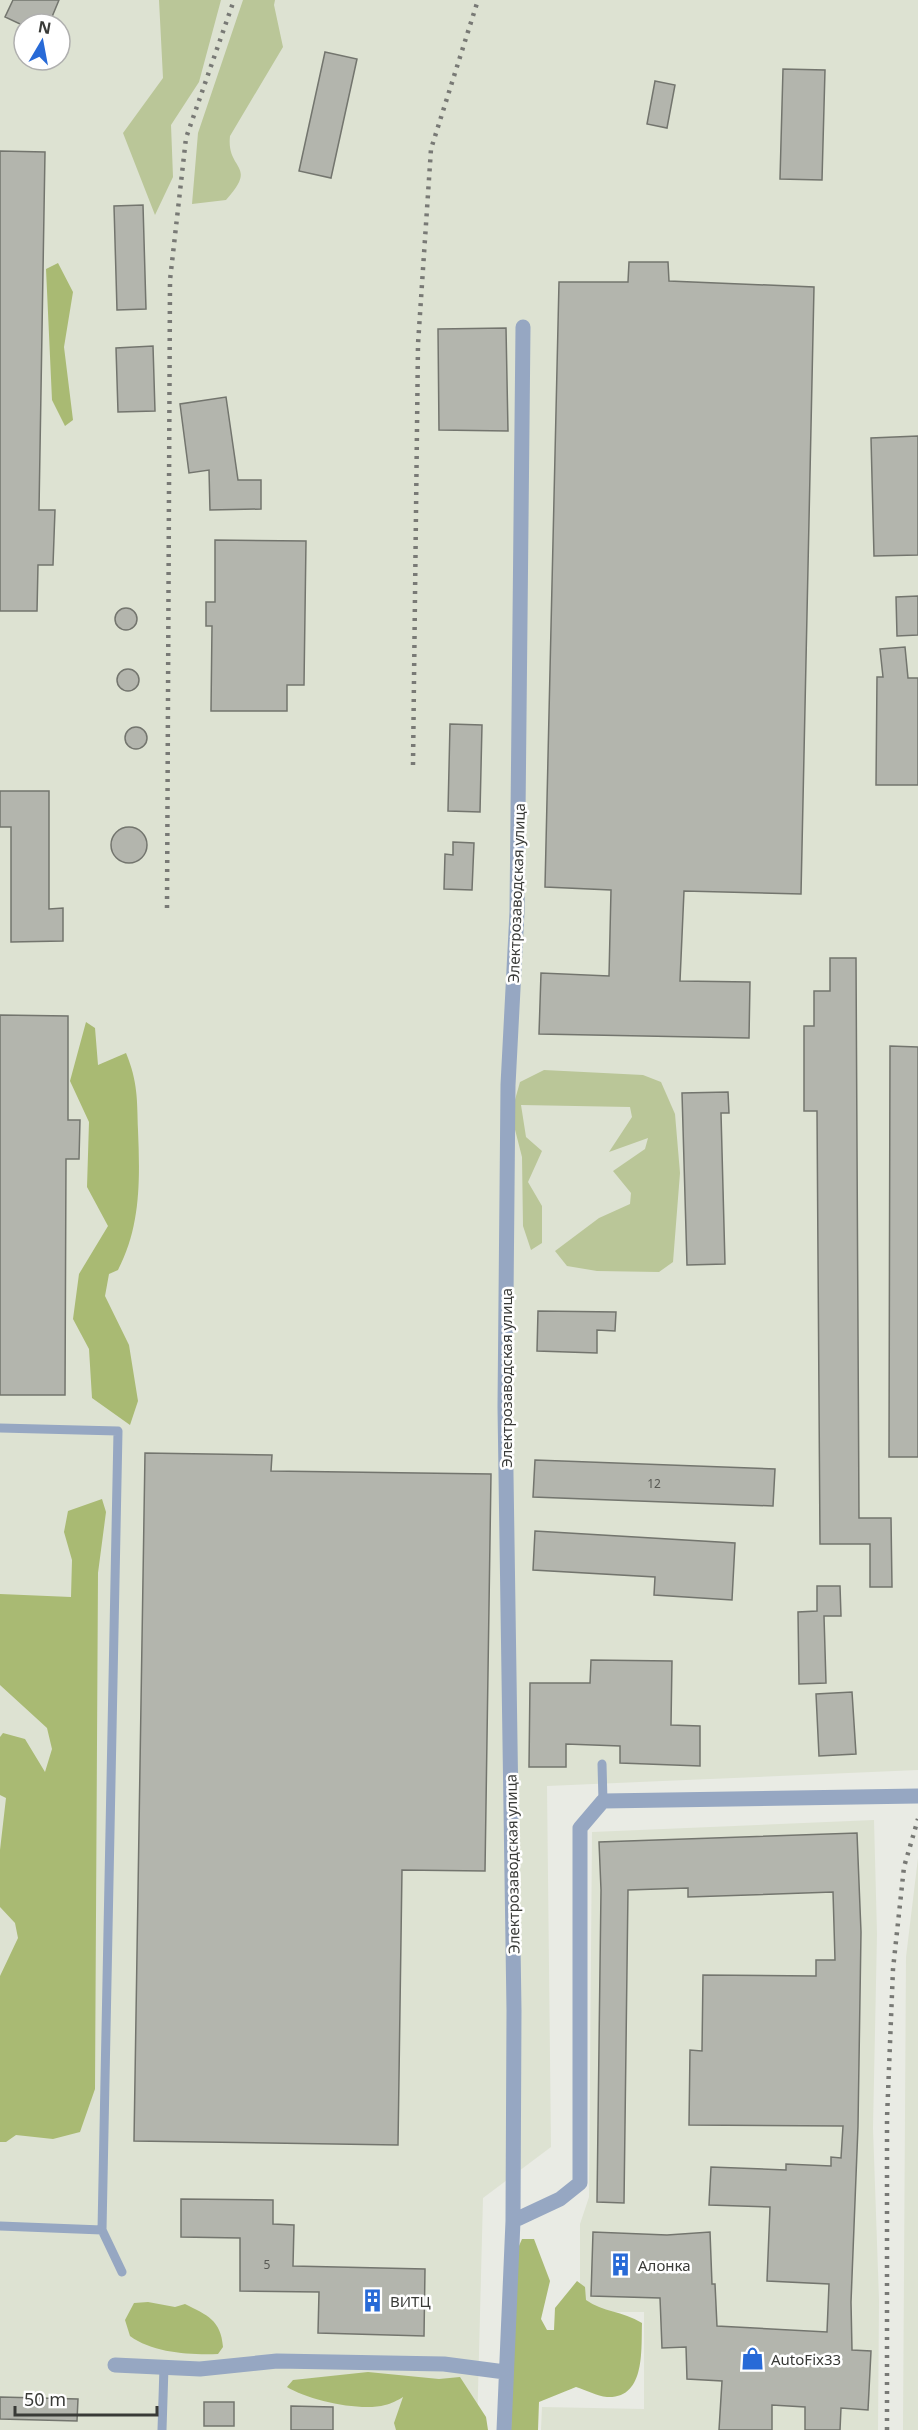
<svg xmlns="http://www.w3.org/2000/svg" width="918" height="2430" font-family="'Noto Sans',sans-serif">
<rect width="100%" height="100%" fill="#e9ebe4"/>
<!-- built -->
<path fill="#dde2d2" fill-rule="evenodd" d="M0 0H918V1770L547 1786 551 2147 483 2198 477 2430H0ZM24 24H60V60H24Z
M874 1820 877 1934 873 2128 879 2300 878 2430H541L542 2407 644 2409V2312H580V2224L589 2197 592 1832Z
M918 1858V2430H903L906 1957Z"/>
<!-- green -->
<path fill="#bac698" d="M159 0H221L199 82 171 125 173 177 155 215 123 133 163 78Z
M243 0H275L274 5 283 47 230 136C226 171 259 164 226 200L192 204 198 133Z
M544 1070 643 1075 661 1082 675 1114 680 1173 673 1262 659 1272 597 1271 567 1266 555 1251 599 1218 630 1204 631 1193 613 1171 645 1149 648 1138 609 1152 632 1117 630 1107 521 1105 526 1137 542 1151 528 1182 542 1206V1243L531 1250 523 1226 522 1157 511 1114 520 1082Z"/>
<!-- forest -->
<path fill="#a9ba73" d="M58 263 73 292 64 347 73 420 65 426 52 400 46 269Z
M86 1022 95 1028 98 1065 126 1053C138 1082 137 1100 138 1130 140 1179 141 1226 118 1270L109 1274 105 1296 129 1345 138 1401 130 1425 92 1398 89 1349 73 1319 79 1274 108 1226 87 1187 89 1122 70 1081Z
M102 1499 106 1512 98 1573 95 2089 80 2132 53 2139 16 2135 6 2142H0V1976L18 1938 15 1923 0 1907V1850L6 1798 0 1795V1737L3 1733 25 1739 45 1772 52 1749 47 1728 0 1685V1594L71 1597 72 1560 64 1532 68 1511Z
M522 2239H534L550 2281 541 2319 547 2330H554L555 2308 577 2281 585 2287 586 2300C603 2312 622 2311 642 2323 641 2349 646 2399 607 2397 597 2396 586 2390 576 2387L539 2402 538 2430H511L515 2255Z
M148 2302 175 2307 185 2304C207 2315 221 2320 223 2347L218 2354C190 2355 153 2353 130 2336L125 2320 134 2303Z
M368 2372 439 2379 460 2377 486 2417 488 2430H396L394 2423 403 2397C398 2400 391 2404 385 2405 361 2412 308 2400 287 2387L293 2380Z"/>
<!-- building -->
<path fill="#b3b5ad" stroke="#73756e" stroke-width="1.5" d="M13 0H59L49 24H20L5 17Z
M325 52 357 59 331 178 299 171Z
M783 69 825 70 822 180 780 179Z
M655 81 675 85 667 128 647 124Z
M0 151 45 152 39 510H55L53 565H38L37 611H0Z
M143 205 146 309 117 310 114 206Z
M629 262H668L669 281 814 287 801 894 684 891 680 981 750 982 749 1038 539 1034 541 973 609 976 611 890 545 887 559 282H628Z
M506 328 508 431 439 430 438 329Z
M153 346 155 411 118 412 116 348Z
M226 397 238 480H261V509L210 510 209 470 189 473 180 404Z
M918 436V555L874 556 871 438Z
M215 540 306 541 304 685H287V711H211L212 626H206V602H215Z
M918 596V635L897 636 896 597Z
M115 619a11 11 0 1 1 22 0a11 11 0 1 1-22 0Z
M905 647 908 678H918V785H876L877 677H883L880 649Z
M117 680a11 11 0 1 1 22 0a11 11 0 1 1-22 0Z
M450 724 482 725 480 812 448 811Z
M125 738a11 11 0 1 1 22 0a11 11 0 1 1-22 0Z
M0 791H49V909L63 908V941L11 942V827H0Z
M111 845a18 18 0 1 1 36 0a18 18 0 1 1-36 0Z
M453 842 474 843 472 890 444 889 445 854 453 855Z
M830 958H856L859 1518H891L892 1587H870V1544H820L817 1111H804V1026H814V991H830Z
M0 1015 68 1016V1120H80L79 1159H66L65 1395H0Z
M890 1046 918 1047V1457H889Z
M728 1092 729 1113H721L725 1264 687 1265 682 1093Z
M538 1311 616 1312 615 1331 597 1330V1353L537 1351Z
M145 1453 272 1455 271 1471 491 1474 485 1871 402 1870 398 2145 134 2141Z
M535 1460 775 1469 773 1506 533 1497Z
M535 1531 735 1543 732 1600 654 1595 655 1577 533 1570Z
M817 1586H840L841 1616H824L826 1683 799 1684 798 1612 817 1611Z
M591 1660 672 1661 671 1725 700 1726V1766L620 1763V1746L566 1744V1767H529L530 1683H590Z
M852 1692 856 1754 819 1756 816 1694Z
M857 1833 861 1932 858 2126 851 2302 852 2350 871 2351 868 2410 841 2408 840 2430H805V2407L772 2405V2430H719L722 2381 687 2379 686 2347 662 2348 660 2298 591 2296 593 2232 667 2235 710 2232 712 2284H715L717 2326 827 2332 829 2284 767 2281 770 2207 709 2205 711 2167 786 2170V2164L831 2166V2157L841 2158 843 2126 689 2125 690 2050 702 2051 703 1975 816 1976V1960H835L833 1892 688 1897V1888L628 1890 624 2203 597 2202 601 1890 599 1842Z
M181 2199 273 2200V2224L294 2225 293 2266 425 2269 424 2336 318 2333 319 2292 240 2291V2238L181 2237Z
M0 2397 78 2399 77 2421 0 2419Z
M204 2402H234V2426H204Z
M291 2406 333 2407V2430H291Z"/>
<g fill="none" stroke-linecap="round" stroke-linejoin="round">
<!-- service -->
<path stroke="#96a7c2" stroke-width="9" d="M0 1428 118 1431 102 2230
M602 1764 603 1801
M0 2226 102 2230 122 2272
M162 2430 164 2367"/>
<!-- minor -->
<path stroke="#96a7c2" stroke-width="15" d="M513 2221 560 2199 580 2183V1828L603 1801 918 1796
M115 2365 200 2369 277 2361 444 2364 505 2372
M504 2430 513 2221 514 2010 505 1407 508 1085 517 912 523 327"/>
<!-- rail -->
<path stroke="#787975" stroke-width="4.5" stroke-dasharray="3 6" stroke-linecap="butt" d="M413 765 418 344 431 149 478 0
M167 908 170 280 186 138 234 0
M887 2430V2118L893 1969 904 1867 918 1819"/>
</g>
<!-- icons -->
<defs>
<symbol id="building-bare" viewBox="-9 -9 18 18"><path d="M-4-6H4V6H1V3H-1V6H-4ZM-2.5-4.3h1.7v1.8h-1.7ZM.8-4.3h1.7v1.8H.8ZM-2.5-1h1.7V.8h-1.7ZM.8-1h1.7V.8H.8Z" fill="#286ad7" stroke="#fff" stroke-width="2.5" paint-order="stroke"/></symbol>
<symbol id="shop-bare" viewBox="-9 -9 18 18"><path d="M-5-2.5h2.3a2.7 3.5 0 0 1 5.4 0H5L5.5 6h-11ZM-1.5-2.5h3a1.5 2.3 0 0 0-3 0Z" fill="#286ad7" stroke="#fff" stroke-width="2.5" paint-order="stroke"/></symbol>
</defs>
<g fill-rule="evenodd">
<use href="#building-bare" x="604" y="2248" width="33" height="33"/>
<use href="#building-bare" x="356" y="2284" width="33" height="33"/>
<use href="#shop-bare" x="736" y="2342" width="33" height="33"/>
</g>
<g text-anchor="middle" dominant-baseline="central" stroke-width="5" stroke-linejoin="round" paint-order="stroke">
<!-- number labels -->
<g font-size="12" fill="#585954">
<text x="654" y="1483">12</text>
<text x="267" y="2264">5</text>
</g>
<!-- street labels -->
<g font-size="15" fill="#393a37" stroke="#fff">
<text transform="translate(516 893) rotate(-88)">Электрозаводская улица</text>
<text transform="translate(506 1378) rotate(-90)">Электрозаводская улица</text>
<text transform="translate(512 1864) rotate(-91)">Электрозаводская улица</text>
</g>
<!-- poi labels -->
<g font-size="15" fill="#393a37" stroke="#fff" text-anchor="start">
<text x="638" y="2265">Алонка</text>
<text x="390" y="2301">ВИТЦ</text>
<text x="771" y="2359">AutoFix33</text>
</g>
</g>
<!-- north arrow -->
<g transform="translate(42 42) rotate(10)"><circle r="28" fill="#ffffff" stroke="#b0b0af" stroke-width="1.5"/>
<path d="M0-4.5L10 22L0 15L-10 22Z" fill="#286ad7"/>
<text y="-9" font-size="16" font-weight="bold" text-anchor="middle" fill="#393a37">N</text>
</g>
<!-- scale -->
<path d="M15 2406v9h142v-9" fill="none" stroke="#393a37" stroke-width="3"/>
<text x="24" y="2406" font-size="18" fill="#393a37" stroke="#ffffff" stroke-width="4.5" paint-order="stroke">50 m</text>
</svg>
